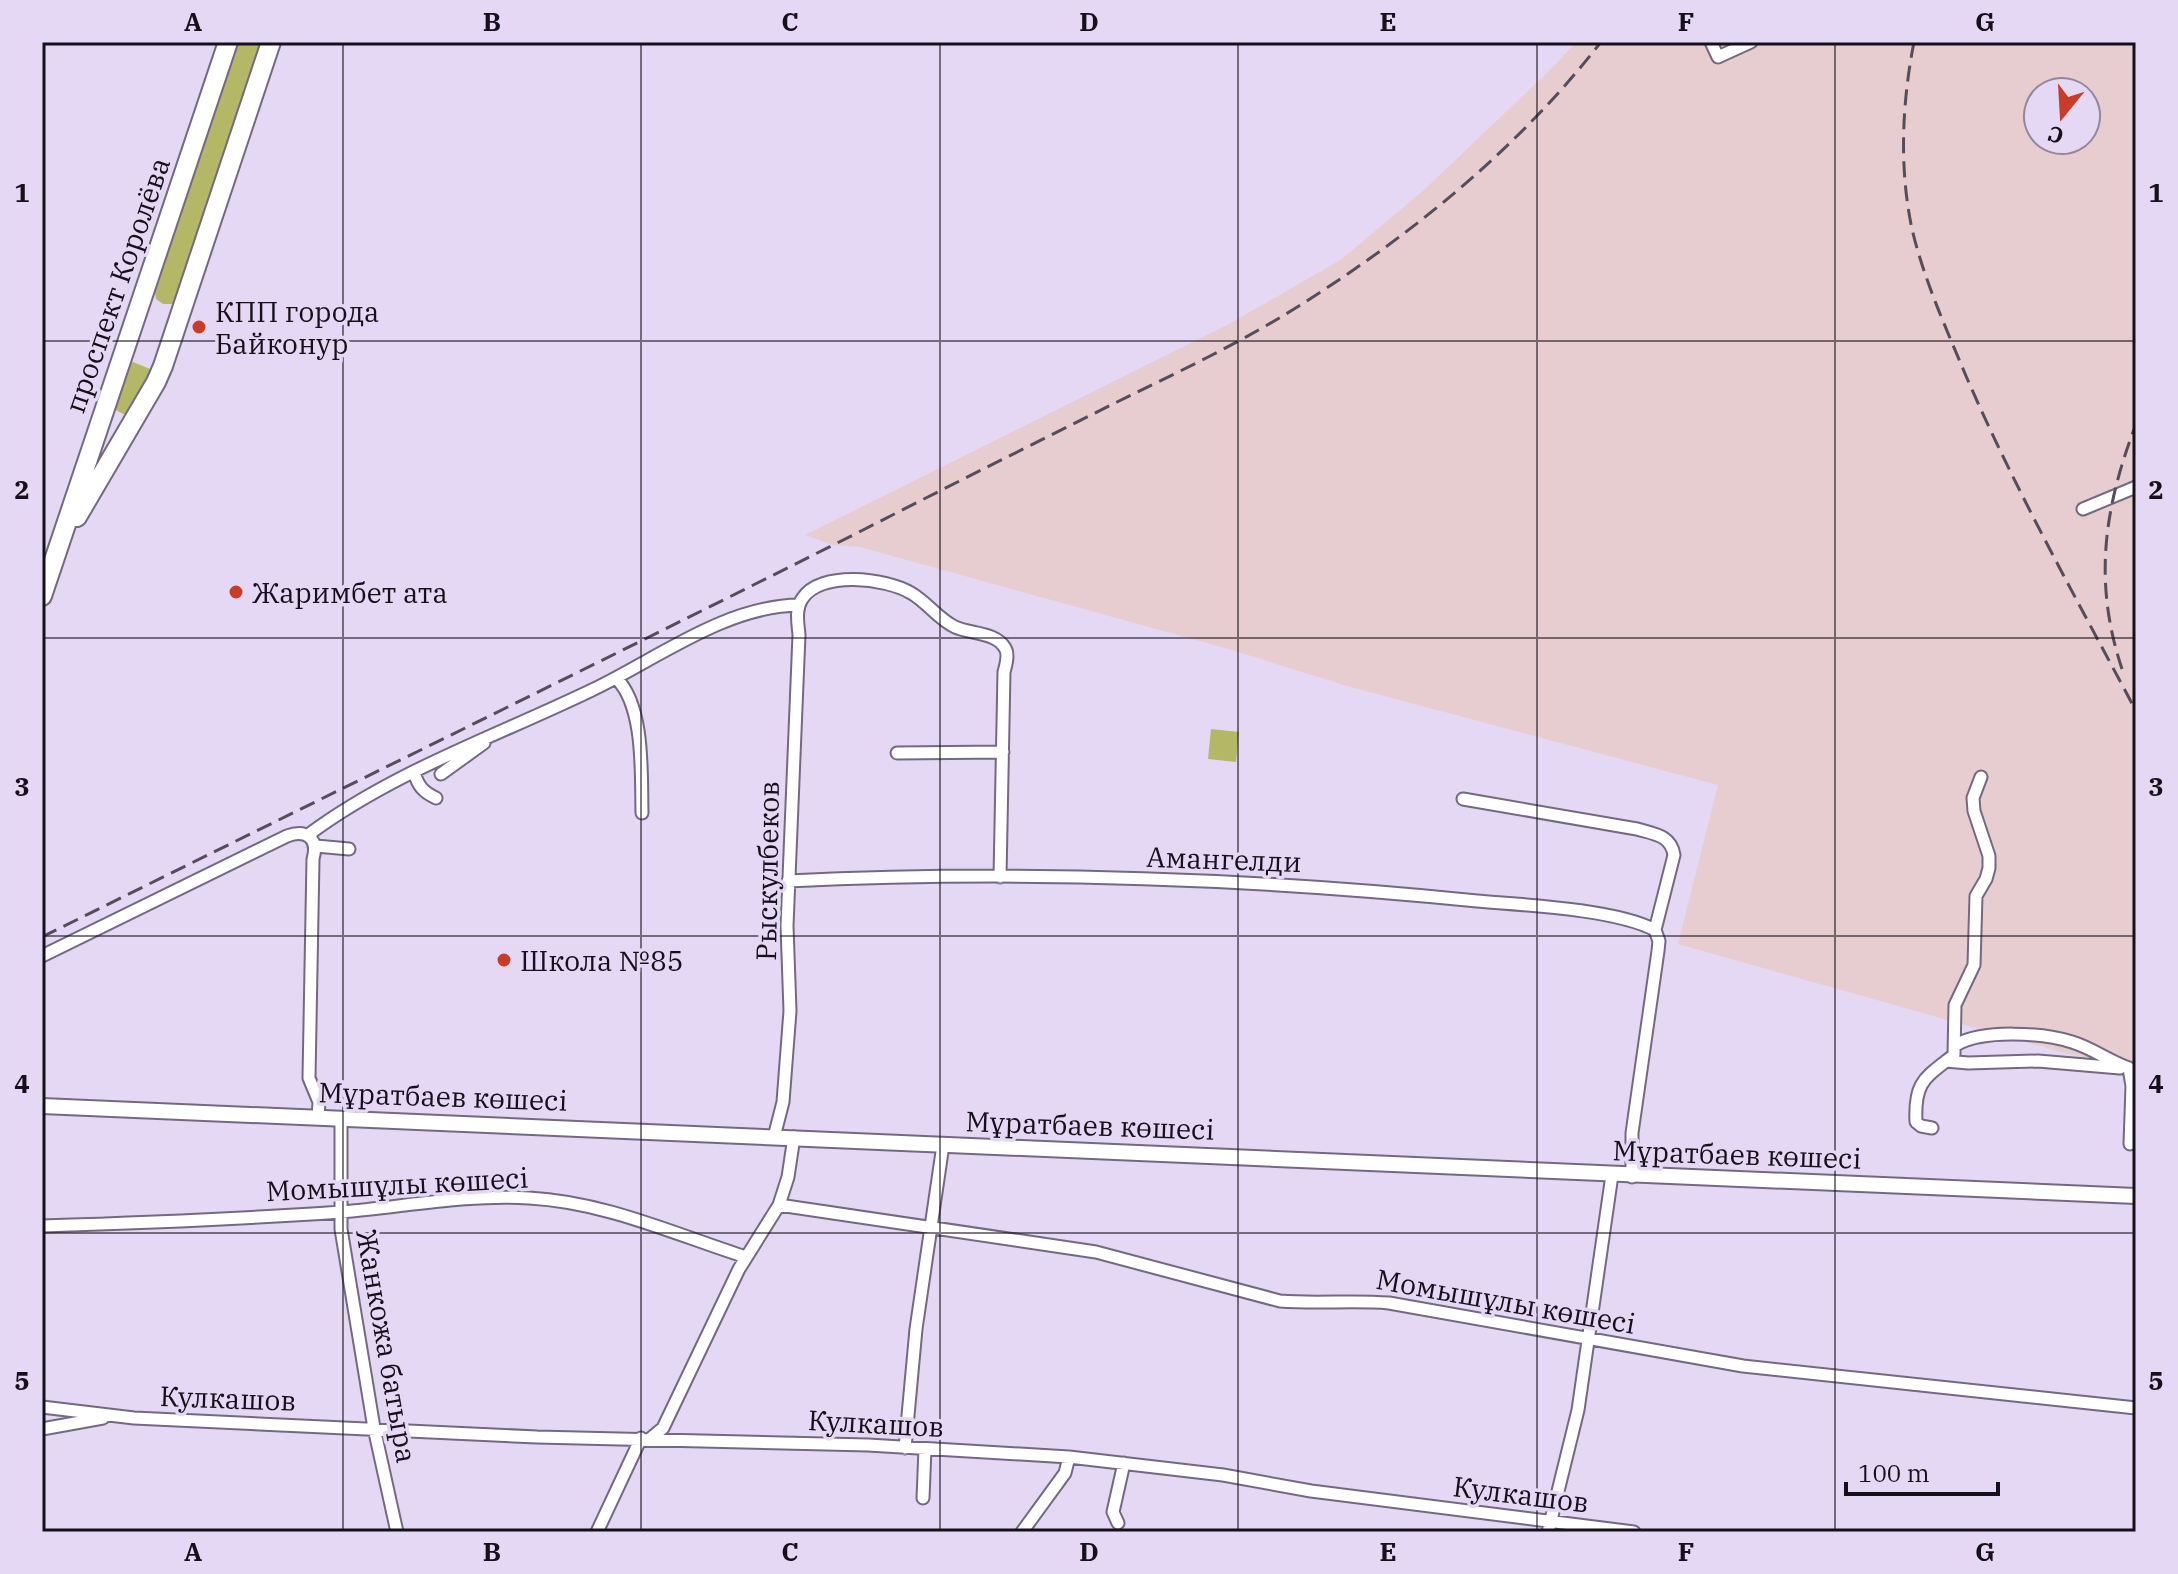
<svg xmlns="http://www.w3.org/2000/svg" width="2178" height="1574" font-family="'IBM Plex Serif',serif">
<rect width="100%" height="100%" fill="#e4d8f5"/>
<!-- industrial -->
<path fill="#e7cdcf" fill-rule="evenodd" d="M1576 42H2136V1073L1678 944 1718 785 1347 686 1232 650 860 547 833 545 805 535 1229 324 1342 259 1425 189 1555 65ZM2038 92H2086V140H2038Z"/>
<!-- green -->
<path fill="#b3b766" d="M237 42H262L177 299 172 304H163L156 299 155 293Z
M133 362 150 369 152 375 127 416 114 409 128 365Z
M1211 729 1239 732 1236 762 1208 759Z"/>
<g fill="none" stroke-linecap="round" stroke-linejoin="round">
<defs>
<path id="minor" d="M1711 42 1718 57 1751 42
M2083 509 2136 487
M616 678C645 706 641 775 642 813
M897 753 1003 752
M414 772C418 786 423 792 436 798
M441 774 484 743
M1463 799 1637 829C1654 834 1671 835 1674 855L1655 930 1659 941 1658 951 1632 1133V1177
M308 835C394 771 497 736 592 690 657 659 725 606 799 605
M316 846 349 849
M788 881C1018 870 1249 878 1477 901 1524 905 1615 909 1655 930
M42 956 287 836C306 829 319 838 313 859L309 1078 319 1102 318 1117
M1956 1045C1983 1029 2043 1033 2072 1042 2092 1048 2109 1061 2129 1068L2132 1086 2130 1144
M1946 1061 1968 1063 2038 1061 2120 1068
M341 1119V1229L374 1428 397 1532
M1932 1128 1921 1126 1916 1122C1914 1081 1925 1078 1954 1055L1955 1005 1974 965 1976 896 1986 879 1989 868V856L1974 811 1973 798 1981 777
M774 1137 783 1102 790 1011 787 926 799 635C798 623 795 610 802 599 820 570 886 578 911 593 927 602 938 619 955 627 970 634 996 632 1005 648 1009 654 1006 665 1004 672L1000 877
M779 1205 1096 1252 1280 1301C1317 1304 1352 1300 1389 1303L1743 1366 2136 1408
M42 1226C142 1223 241 1219 341 1212 403 1207 467 1194 529 1198 605 1202 674 1234 746 1257
M42 1407 134 1418 537 1437 868 1445 1069 1457 1223 1475 1311 1491 1634 1532
M42 1429 103 1418
M651 1438 663 1428 739 1269 779 1205 788 1177 794 1137
M905 1448 916 1329 943 1145
M923 1498 925 1449
M1118 1523 1113 1512 1124 1463
M597 1532 641 1438
M1022 1532 1065 1473 1069 1457
M1548 1532 1578 1410 1612 1175"/>
<path id="tertiary" d="M42 1106 2136 1196"/>
<path id="primary" d="M77 517 156 382 163 366 271 42
M42 596 228 42"/>
</defs>
<!-- minor casing -->
<use href="#minor" stroke="#746982" stroke-width="15"/>
<!-- tertiary casing -->
<use href="#tertiary" stroke="#746982" stroke-width="18"/>
<!-- primary casing -->
<use href="#primary" stroke="#746982" stroke-width="22"/>
<!-- minor -->
<use href="#minor" stroke="#fff" stroke-width="11"/>
<!-- tertiary -->
<use href="#tertiary" stroke="#fff" stroke-width="14"/>
<!-- primary -->
<use href="#primary" stroke="#fff" stroke-width="18"/>
<!-- rail -->
<path stroke="#544d5c" stroke-width="3" stroke-dasharray="16 8" stroke-linecap="butt" d="M1914 42C1902 103 1899 168 1912 229 1924 280 1946 328 1966 376 2016 491 2077 600 2136 711
M2136 42V43
M2122 669C2093 582 2104 508 2136 424
M42 937C316 801 591 667 865 529 949 486 1033 444 1117 402 1176 373 1238 344 1294 309 1409 237 1517 150 1601 42"/>
</g>
<!-- grid -->
<path fill="none" stroke="#15101a" stroke-width="2" stroke-opacity="0.55" d="M343 42V1532M641 42V1532M940 42V1532M1238 42V1532M1537 42V1532M1835 42V1532M42 341H2136M42 638H2136M42 936H2136M42 1233H2136"/>
<!-- markers -->
<g fill="#c83c28" stroke="#e4d8f5" stroke-width="3">
<circle cx="199" cy="327" r="8"/>
<circle cx="236" cy="592" r="8"/>
<circle cx="504" cy="960" r="8"/>
</g>
<g text-anchor="middle" dominant-baseline="central" stroke-width="7" stroke-linejoin="round" paint-order="stroke">
<!-- street labels -->
<g font-size="28" fill="#15101a" stroke="#e4d8f5">
<text transform="translate(117 285) rotate(-71)">проспект Королёва</text>
<text transform="translate(1224 859) rotate(2)">Амангелди</text>
<text transform="translate(767 871) rotate(-89)">Рыскулбеков</text>
<text transform="translate(443 1096) rotate(2)">Мұратбаев көшесі</text>
<text transform="translate(1090 1125) rotate(2)">Мұратбаев көшесі</text>
<text transform="translate(1737 1154) rotate(2)">Мұратбаев көшесі</text>
<text transform="translate(397 1184) rotate(-3)">Момышұлы көшесі</text>
<text transform="translate(1506 1301) rotate(10)">Момышұлы көшесі</text>
<text transform="translate(387 1346) rotate(80)">Жанкожа батыра</text>
<text transform="translate(228 1398) rotate(2)">Кулкашов</text>
<text transform="translate(876 1423) rotate(3)">Кулкашов</text>
<text transform="translate(1521 1494) rotate(7)">Кулкашов</text>
</g>
<!-- poi labels -->
<g font-size="28" fill="#15101a" stroke="#e4d8f5" text-anchor="start">
<text x="215" y="311">КПП города<tspan x="215" dy="32">Байконур</tspan></text>
<text x="252" y="592">Жаримбет ата</text>
<text x="520" y="960">Школа №85</text>
</g>
</g>
<!-- border -->
<rect width="2178" height="1574" fill="none" stroke="#e4d8f5" stroke-width="88"/>
<!-- north arrow -->
<g transform="translate(2062 116) rotate(198)"><circle r="38" fill="#e4d8f5" stroke="#91889d" stroke-width="2"/>
<path d="M0-6L14 30L0 20L-14 30Z" fill="#c83c28"/>
<text y="-12" font-size="22" font-weight="bold" text-anchor="middle" fill="#15101a">С</text>
</g>
<!-- scale -->
<path d="M1846 1482v12h152v-12" fill="none" stroke="#15101a" stroke-width="4"/>
<text x="1858" y="1482" font-size="24" fill="#15101a" stroke="#e4d8f5" stroke-width="6" paint-order="stroke">100 m</text>
<rect x="44" y="44" width="2090" height="1486" fill="none" stroke="#15101a" stroke-width="3"/>
<g font-size="26" text-anchor="middle" font-weight="bold" fill="#15101a">
<text x="193" y="31">A</text>
<text x="492" y="31">B</text>
<text x="790" y="31">C</text>
<text x="1089" y="31">D</text>
<text x="1388" y="31">E</text>
<text x="1686" y="31">F</text>
<text x="1985" y="31">G</text>
<text x="22" y="202">1</text>
<text x="2156" y="202">1</text>
<text x="22" y="499">2</text>
<text x="2156" y="499">2</text>
<text x="22" y="796">3</text>
<text x="2156" y="796">3</text>
<text x="22" y="1093">4</text>
<text x="2156" y="1093">4</text>
<text x="22" y="1390">5</text>
<text x="2156" y="1390">5</text>
<text x="193" y="1561">A</text>
<text x="492" y="1561">B</text>
<text x="790" y="1561">C</text>
<text x="1089" y="1561">D</text>
<text x="1388" y="1561">E</text>
<text x="1686" y="1561">F</text>
<text x="1985" y="1561">G</text>
</g>
</svg>
